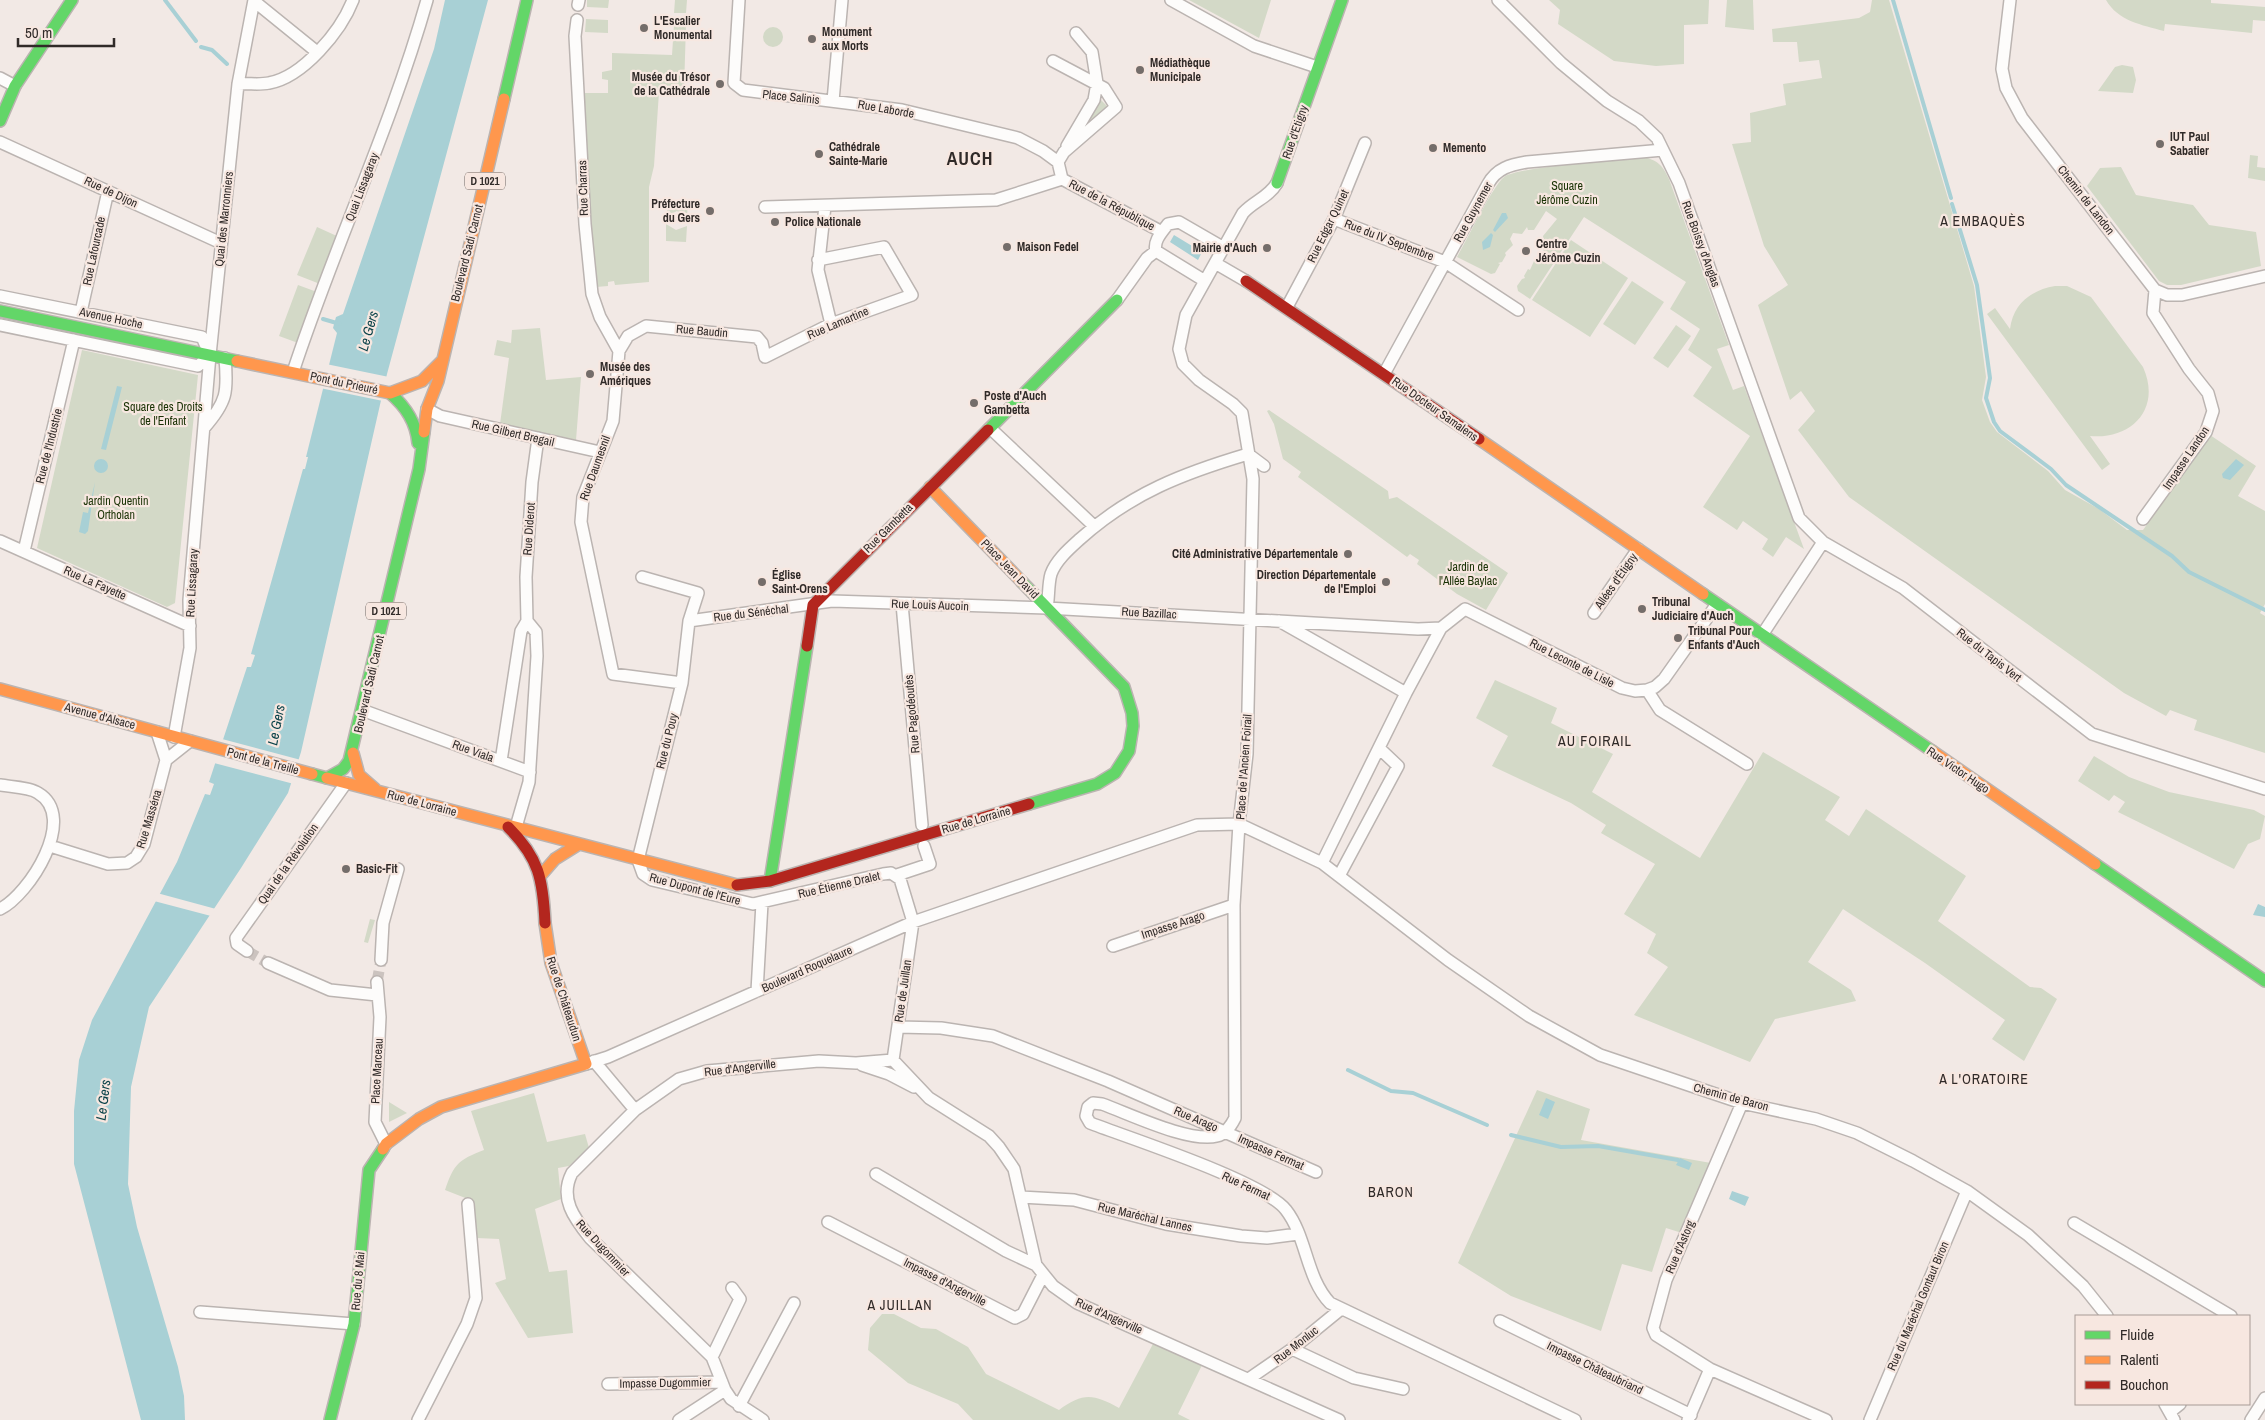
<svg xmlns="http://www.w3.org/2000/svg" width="2265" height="1420" font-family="'Archivo Narrow',sans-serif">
<rect width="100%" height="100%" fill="#f2e9e5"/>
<!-- green -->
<path fill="#d3d9c7" d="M587 0H609L608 8 587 7Z
M675 0H687L686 13H674Z
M1189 0H1271L1259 38Z
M1549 0H1709L1708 24 1684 25V64L1656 66 1614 61 1558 24 1560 10Z
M1727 0H1753L1754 30 1725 27Z
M1872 0H1889L1974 286 1986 377 1982 400 1990 422 1997 432 2048 471 2065 490 2099 509 2127 530H2143L2210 435 2256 466 2238 496 2265 511V604L2260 613 2265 616V753L2194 730 2197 720 2170 710 2166 716 2124 693 1849 497 1798 430 1815 411 1801 391 1790 400 1758 305 1788 285 1764 246 1732 144 1751 142 1750 113 1786 105 1783 84 1822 78 1819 60 1799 62 1797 42H1773L1772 29 1859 18 1870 12Z
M2106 0H2211V3L2265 7V21L2253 20 2252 33 2165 24 2164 31C2142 25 2118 21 2106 0Z
M586 19 608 20V33L585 32Z
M674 25H686L684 89 659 92 654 166 649 187V282L615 285 614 281 608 282V286L596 287 589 223 583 93H608V80L602 79V72L612 70V53L672 55Z
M763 37a10 10 0 1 1 20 0a10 10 0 1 1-20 0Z
M2122 65 2133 67 2136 80 2133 93 2098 91 2115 67Z
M1101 100 1110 109 1094 122 1089 118Z
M2250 155 2258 156 2257 167 2265 168V181L2248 178Z
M1644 157C1659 161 1663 166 1669 179L1729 345 1717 349 1733 390 1744 386 1804 549 1786 537 1773 557 1762 549 1768 539 1743 521 1737 530 1703 507 1750 436 1693 396 1712 367 1688 350 1700 329 1670 309 1686 282 1584 217 1530 299 1518 291 1517 286 1522 279 1525 278 1524 276 1528 269 1530 270 1534 261 1542 263 1545 257 1543 248 1546 242 1544 241 1543 236 1557 219 1546 211 1534 230H1528L1527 227 1522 234 1513 233 1510 239 1513 245 1505 253 1506 255 1502 262 1498 263 1500 264 1495 273 1491 274 1457 257C1467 240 1492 187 1504 177 1519 166 1619 161 1644 157Z
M2121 167 2136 195 2193 205 2209 225 2256 232 2261 266 2181 285H2167L2159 281 2087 186 2100 168Z
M667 200H688L687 218 677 211 667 216Z
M666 224 676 230 687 226 686 242 666 241Z
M317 227 339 237 320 284 297 275Z
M1571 240 1628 278 1590 337 1532 300Z
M1632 281 1664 302 1635 345 1603 324Z
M298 285 317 292 298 343 279 336Z
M2055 286H2067L2091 297 2143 367C2162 409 2131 440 2090 436L2110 464 2102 470 1987 314 1995 308 2010 329C2013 304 2031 290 2055 286Z
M1676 325 1691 336 1668 368 1653 358Z
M540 328 546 380 581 377 576 440 500 424 509 358 494 355 497 340 511 343 512 330Z
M82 350 198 375 175 603 167 607 37 548Z
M1269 410 1388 491 1389 499 1397 497 1508 573 1486 610 1457 594 1417 564 1419 560 1410 554 1407 557 1298 477 1301 472 1283 459 1274 424 1267 411Z
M1495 680 1557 708 1551 723 1613 754 1592 792 1700 858 1763 752 1840 797 1825 820 1849 836 1866 809 1966 876 1938 921 2030 987 2041 988 2057 999 2024 1061 1992 1039 2005 1020 1925 963 1843 909 1808 962 1851 990 1856 1001 1775 1019 1750 1062 1634 1015 1668 967 1647 953 1656 934 1624 914 1655 864 1601 833 1606 825 1571 803 1492 766 1508 736 1476 718Z
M2094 756 2129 777 2169 792 2254 810 2265 816 2260 839 2248 844 2234 869 2118 812 2125 802 2114 795 2109 801 2078 781Z
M370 919 375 920 368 943 364 942Z
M1537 1090 1590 1109 1581 1140 1711 1163 1682 1233 1666 1228 1652 1272 1622 1264 1601 1331 1511 1296 1458 1263Z
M534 1093 547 1142 585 1134 589 1148 569 1166 558 1168 561 1199 535 1209 549 1272 567 1270 573 1333 528 1338 495 1283 506 1279 499 1239 477 1238 473 1201 445 1190C454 1164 458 1160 484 1150L471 1111Z
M389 1102 407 1113 389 1122Z
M882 1314H894L921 1328 936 1329 968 1347 986 1374 1059 1410C1083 1392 1094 1394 1119 1408L1154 1342 1203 1363 1178 1414 1190 1420H973L958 1404 908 1383 868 1350 870 1328Z"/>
<!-- water -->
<path fill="#a8d0d5" d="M445 0H488L387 374 301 752 288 793 241 868 149 1007 131 1087 128 1184 137 1227 178 1367 184 1396 185 1420H141L74 1164V1111L79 1060 92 1020 177 862 205 794 210 795 214 784 209 782 247 667H251L255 655 251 654 303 469H305L308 457H306L337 333 333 328 336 317 343 314 434 49Z
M1502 213H1506L1508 218 1495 232 1493 230Z
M1491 233 1493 235 1490 247 1483 250 1482 242Z
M1174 235 1202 252 1198 260 1170 242Z
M117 386 122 387 106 450 101 449Z
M2236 459 2244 465 2230 480 2223 478 2222 474Z
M94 466a7 7 0 1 1 14 0a7 7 0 1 1-14 0Z
M95 482 88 531 85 534 79 532 83 512 88 513Z
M2258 904 2265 907V917L2253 915Z
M1546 1098 1555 1102 1548 1119 1539 1115Z
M1680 1158 1692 1163 1689 1170 1676 1165Z
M1732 1191 1749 1197 1745 1206 1729 1199Z"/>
<!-- pier -->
<path fill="#f2e9e5" d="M326 364 389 377 383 401 320 388Z
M222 739 301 760 294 784 214 763Z
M157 893 216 909 211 916 154 901 150 907Z"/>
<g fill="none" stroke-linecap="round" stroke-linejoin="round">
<!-- stream -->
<path stroke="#a8d0d5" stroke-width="4" d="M165 0 196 41
M1893 0 1951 198
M201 47 212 50 227 64
M1952 204 1977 285 1990 378 1986 398 1994 422 2000 431 2051 469 2066 485 2172 556 2189 572 2265 610
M323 319 340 324
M1348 1070 1391 1091 1413 1093 1487 1125
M1511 1135 1561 1147 1598 1146 1678 1160"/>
<!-- street-tunnel -->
<path stroke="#cbc3bf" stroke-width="11" stroke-dasharray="11 5.5" stroke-linecap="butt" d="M247 951 268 963
M377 982 381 960"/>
<defs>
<path id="street" d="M739 0 734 83 743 90 902 110 1018 138 1043 151 1058 162 1062 179
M1171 0 1254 46 1317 67
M1498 0 1561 63 1607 101 1639 121 1657 138 1679 183 1799 518 1823 542 1903 588 2092 734 2265 789
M2010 0 2002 69 2006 88 2022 118 2155 290 2167 295H2182L2265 276
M254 1 317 52
M578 5 579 0
M577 20 575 36 585 224 592 294 600 317 619 351
M1053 61 1104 88 1116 107 1064 152 1058 162
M0 78 15 86
M238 84C248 83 259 85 269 83 303 77 341 31 353 0
M833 101 842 0
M0 142 221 243
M1067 146 1094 100 1097 83 1092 52 1076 33
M1062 179 1162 232
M1277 183C1269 197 1254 201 1243 213L1186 315 1179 349 1183 364 1199 380 1233 404 1242 413 1253 479 1247 754 1239 824 1234 905 1235 1118C1231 1126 1226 1134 1217 1136 1189 1143 1130 1114 1102 1104L1093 1103 1088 1107 1086 1116 1090 1123C1129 1138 1265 1182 1286 1210 1307 1237 1306 1278 1330 1303L1575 1420
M825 206 818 270 831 324
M765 207 996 200 1062 179
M1334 219 1445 262 1518 310
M1215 263 1246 281
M1205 281 1156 251C1153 241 1162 232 1168 224L1179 222 1224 248
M0 296 202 337 209 353
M1117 300 1147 258 1156 251
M1287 307 1334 219 1365 143
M81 312 108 191
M0 325 198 366 210 355
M293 372C334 247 391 127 427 0
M1384 374 1488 184C1497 168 1510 165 1527 162L1663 150
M427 409 440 416 600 452
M204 428C227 402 228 392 225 358
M990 428 1094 526
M1248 454 1264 466
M2143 519 2206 432 2213 411 2208 393 2189 369 2153 313 2155 290
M0 541 190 626
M24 551 74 340
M642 577 698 593 689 621 682 683 638 860 643 874 652 880 753 904 883 874 891 873 900 879 913 922 893 1060
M902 604 922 825
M1047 608C1049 598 1048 584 1051 574 1056 560 1070 548 1080 539 1131 493 1184 473 1248 454
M1594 613 1638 549
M689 621 832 601 1047 608 1418 629 1441 628
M1279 621 1406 693
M1762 635 1823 542
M682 683 613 674 581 522 583 497 613 421 619 351 628 336 646 326 757 337 762 343 765 357 831 324 912 295 884 247 818 260
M1647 690 1660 710 1747 764
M362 710 530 772
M174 737 190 648 189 600 210 355 238 84 254 0
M166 760 190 741
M501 761 521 631 527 621 526 577 532 482 538 438
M0 785C11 787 29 787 38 793 79 817 29 895 0 909
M516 827 529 782 537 656 536 632 527 621
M50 846 108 864 127 863 136 857 144 844 166 760 157 732
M1322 863 1406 693 1441 628 1465 609 1622 688 1635 691 1647 690 1655 687 1664 679 1717 604
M897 875 930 864 924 846
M1339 876 1398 766 1379 748
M1113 946 1234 905
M247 951 237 944 236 938 346 783
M381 960 383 923 398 869
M268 963 330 990 377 995
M377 982 380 1017 375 1122 386 1144
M757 991 762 903
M898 1027 941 1028 993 1036 1108 1081 1316 1172
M893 1060 929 1098 989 1136 999 1147 1014 1169 1036 1265 1053 1286 1077 1303 1339 1420
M594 1061 635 1110 572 1173C559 1198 574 1218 590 1238L712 1357 725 1390 731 1399 763 1420
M586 1064 608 1057 913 922 1197 825 1239 824 1322 863 1448 960 1529 1016 1600 1055 1742 1103 1816 1119 1857 1133 1913 1161 1967 1191 2028 1235 2083 1286 2107 1316
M862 1065 889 1074 914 1087
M1742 1103 1666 1280 1653 1328 1656 1335 1710 1369 1826 1420
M635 1110 679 1079 707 1071 819 1061 856 1063 893 1060
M876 1174 1006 1251 1036 1265
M1021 1197 1074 1200 1166 1224 1241 1236 1267 1238 1298 1234
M828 1222 1015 1318 1023 1314 1043 1275
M2074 1223 2231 1316
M200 1312 354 1324
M1500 1321 1691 1415
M1292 1349 1354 1378 1403 1389
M712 1357 740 1299 732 1288
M1250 1378 1292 1349 1341 1309
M608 1384 722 1382
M2165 1404 2174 1420
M739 1406 794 1303
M2170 1412 2180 1404
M418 1420 467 1324 476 1298 468 1204
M679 1420 725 1390
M1688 1420 1710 1369
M1870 1420 1967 1191
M2251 1420 2265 1398"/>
<path id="fast" d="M504 99 527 0
M0 121 15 86 72 0
M1277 183 1342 0
M0 311 237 361
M390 393C406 407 416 422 418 443
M988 430 1117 300
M1022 582 1124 687 1132 713 1133 726 1129 751 1115 773 1097 784 1029 804
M1703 594 1932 751
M312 774 327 778 343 769 349 761 419 469 424 432
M2095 864 2265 981
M770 881 807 646
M330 1420 354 1324 369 1170 383 1149"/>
<path id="slow" d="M237 361 390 393 422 381 442 361
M424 432 427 409 438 381 504 99
M1479 439 1703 594
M930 487 1022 582
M0 689 312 774
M1932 751 2095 864
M353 753 359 775 375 789
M327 778 737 885
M542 874 555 859 579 844
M383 1149 386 1144 419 1119 441 1107 586 1064 551 963 545 923"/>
<path id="jam" d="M1246 281 1479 439
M807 646 813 605 988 430
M508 827C539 858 543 879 545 923
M737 885 770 881 1029 804"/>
</defs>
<!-- street casing -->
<use href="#street" stroke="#bbb4b1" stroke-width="14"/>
<!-- fast casing -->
<use href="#fast" stroke="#bbb4b1" stroke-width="14"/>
<!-- slow casing -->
<use href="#slow" stroke="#bbb4b1" stroke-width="14"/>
<!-- jam casing -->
<use href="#jam" stroke="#bbb4b1" stroke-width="14"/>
<!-- street -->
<use href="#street" stroke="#fdfcfb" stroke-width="11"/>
<!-- fast -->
<use href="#fast" stroke="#63d668" stroke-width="11"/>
<!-- slow -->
<use href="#slow" stroke="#ff974d" stroke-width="11"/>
<!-- jam -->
<use href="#jam" stroke="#b3261e" stroke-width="11"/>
</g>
<!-- markers -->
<g fill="#746d6a" stroke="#f7e7e0" stroke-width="2">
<circle cx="644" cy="28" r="5"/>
<circle cx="812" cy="39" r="5"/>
<circle cx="1140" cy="70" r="5"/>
<circle cx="720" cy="84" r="5"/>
<circle cx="2160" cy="144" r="5"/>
<circle cx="1433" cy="148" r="5"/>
<circle cx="819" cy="154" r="5"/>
<circle cx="710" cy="211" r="5"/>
<circle cx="775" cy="222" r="5"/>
<circle cx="1007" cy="247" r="5"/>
<circle cx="1267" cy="248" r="5"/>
<circle cx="1526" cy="251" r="5"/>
<circle cx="590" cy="374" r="5"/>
<circle cx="974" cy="403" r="5"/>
<circle cx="1348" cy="554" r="5"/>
<circle cx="762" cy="582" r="5"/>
<circle cx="1386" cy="582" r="5"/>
<circle cx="1642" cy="609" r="5"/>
<circle cx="1678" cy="638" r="5"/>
<circle cx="346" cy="869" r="5"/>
</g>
<g text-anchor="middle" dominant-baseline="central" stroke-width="4.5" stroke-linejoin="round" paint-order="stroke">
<!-- shield labels -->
<g fill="#f7e7e0" stroke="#6c635f" stroke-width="1">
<rect x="465" y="172.5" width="40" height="17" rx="4"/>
<rect x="366" y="602.5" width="40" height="17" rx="4"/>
</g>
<g font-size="11" font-weight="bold" fill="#302a28">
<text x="485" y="181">D 1021</text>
<text x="386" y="611">D 1021</text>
</g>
<!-- poi labels -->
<g font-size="12" font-weight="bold" fill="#302a28" stroke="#f7e7e0" text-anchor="start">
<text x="654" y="21">L'Escalier<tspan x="654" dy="14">Monumental</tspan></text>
<text x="822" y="32">Monument<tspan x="822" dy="14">aux Morts</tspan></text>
<text x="1150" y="63">Médiathèque<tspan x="1150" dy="14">Municipale</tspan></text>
<text x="710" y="77" text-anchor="end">Musée du Trésor<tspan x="710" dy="14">de la Cathédrale</tspan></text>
<text x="2170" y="137">IUT Paul<tspan x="2170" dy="14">Sabatier</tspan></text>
<text x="829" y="147">Cathédrale<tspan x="829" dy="14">Sainte-Marie</tspan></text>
<text x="1443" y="148">Memento</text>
<text x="700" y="204" text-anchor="end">Préfecture<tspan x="700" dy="14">du Gers</tspan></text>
<text x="785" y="222">Police Nationale</text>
<text x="1536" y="244">Centre<tspan x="1536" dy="14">Jérôme Cuzin</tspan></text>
<text x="1017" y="247">Maison Fedel</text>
<text x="1257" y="248" text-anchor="end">Mairie d'Auch</text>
<text x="600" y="367">Musée des<tspan x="600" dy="14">Amériques</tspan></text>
<text x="984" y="396">Poste d'Auch<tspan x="984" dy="14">Gambetta</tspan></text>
<text x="1338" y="554" text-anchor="end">Cité Administrative Départementale</text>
<text x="772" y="575">Église<tspan x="772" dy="14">Saint-Orens</tspan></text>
<text x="1376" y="575" text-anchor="end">Direction Départementale<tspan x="1376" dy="14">de l'Emploi</tspan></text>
<text x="1652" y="602">Tribunal<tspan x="1652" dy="14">Judiciaire d'Auch</tspan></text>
<text x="1688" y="631">Tribunal Pour<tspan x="1688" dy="14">Enfants d'Auch</tspan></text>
<text x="356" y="869">Basic-Fit</text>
</g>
<!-- street labels -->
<g font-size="12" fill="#302a28" stroke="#f7e7e0">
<text transform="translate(791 97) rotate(6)">Place Salinis</text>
<text transform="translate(886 109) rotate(10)">Rue Laborde</text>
<text transform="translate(1295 132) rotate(-71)">Rue d'Etigny</text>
<text transform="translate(362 187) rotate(-69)">Quai Lissagaray</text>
<text transform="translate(583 188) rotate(-92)">Rue Charras</text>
<text transform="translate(111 192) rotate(25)">Rue de Dijon</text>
<text transform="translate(2086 200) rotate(52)">Chemin de Landon</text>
<text transform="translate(1112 205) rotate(28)">Rue de la République</text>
<text transform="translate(1473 212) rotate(-61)">Rue Guynemer</text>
<text transform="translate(224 219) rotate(-84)">Quai des Marronniers</text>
<text transform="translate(1328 226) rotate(-64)">Rue Edgar Quinet</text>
<text transform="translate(1389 240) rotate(21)">Rue du IV Septembre</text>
<text transform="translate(1701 244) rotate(70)">Rue Boissy d'Anglas</text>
<text transform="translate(94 251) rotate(-78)">Rue Lafourcade</text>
<text transform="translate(467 253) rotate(-76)">Boulevard Sadi Carnot</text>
<text transform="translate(111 318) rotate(12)">Avenue Hoche</text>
<text transform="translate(838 323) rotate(-23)">Rue Lamartine</text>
<text transform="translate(702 331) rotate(5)">Rue Baudin</text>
<text transform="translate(344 383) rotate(12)">Pont du Prieuré</text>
<text transform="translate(1435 409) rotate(35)">Rue Docteur Samalens</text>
<text transform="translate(513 433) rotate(13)">Rue Gilbert Bregail</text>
<text transform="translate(49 446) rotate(-76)">Rue de l'Industrie</text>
<text transform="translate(2186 458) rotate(-56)">Impasse Landon</text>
<text transform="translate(595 468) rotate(-70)">Rue Daumesnil</text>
<text transform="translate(888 528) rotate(-45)">Rue Gambetta</text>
<text transform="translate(529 529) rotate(-86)">Rue Diderot</text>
<text transform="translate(1010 569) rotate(46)">Place Jean David</text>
<text transform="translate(1616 581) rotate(-55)">Allées d'Étigny</text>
<text transform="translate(95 583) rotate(24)">Rue La Fayette</text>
<text transform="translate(192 583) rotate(-87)">Rue Lissagaray</text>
<text transform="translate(930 605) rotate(2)">Rue Louis Aucoin</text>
<text transform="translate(751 613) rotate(-7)">Rue du Sénéchal</text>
<text transform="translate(1149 613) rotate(3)">Rue Bazillac</text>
<text transform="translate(1989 655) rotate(38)">Rue du Tapis Vert</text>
<text transform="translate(1572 663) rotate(27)">Rue Leconte de Lisle</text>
<text transform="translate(369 684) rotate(-77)">Boulevard Sadi Carnot</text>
<text transform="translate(912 714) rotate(-95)">Rue Pagodéoutès</text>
<text transform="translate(100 716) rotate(15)">Avenue d'Alsace</text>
<text transform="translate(667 741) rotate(-76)">Rue du Pouy</text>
<text transform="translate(473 751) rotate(20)">Rue Viala</text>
<text transform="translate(263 761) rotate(15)">Pont de la Treille</text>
<text transform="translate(1244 767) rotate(-86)">Place de l'Ancien Foirail</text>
<text transform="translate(1958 770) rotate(34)">Rue Victor Hugo</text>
<text transform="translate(422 803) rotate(15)">Rue de Lorraine</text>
<text transform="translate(149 819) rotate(-73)">Rue Masséna</text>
<text transform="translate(976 820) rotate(-16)">Rue de Lorraine</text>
<text transform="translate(288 864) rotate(-55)">Quai de la Révolution</text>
<text transform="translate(839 885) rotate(-13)">Rue Étienne Dralet</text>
<text transform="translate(695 889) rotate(15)">Rue Dupont de l'Eure</text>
<text transform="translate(1173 925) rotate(-18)">Impasse Arago</text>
<text transform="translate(807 969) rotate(-24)">Boulevard Roquelaure</text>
<text transform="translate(903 991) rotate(-82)">Rue de Juillan</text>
<text transform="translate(564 999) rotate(72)">Rue de Châteaudun</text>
<text transform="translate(740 1068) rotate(-7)">Rue d'Angerville</text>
<text transform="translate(377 1071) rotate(-87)">Place Marceau</text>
<text transform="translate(1731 1097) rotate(15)">Chemin de Baron</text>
<text transform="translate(1196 1119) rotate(23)">Rue Arago</text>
<text transform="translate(1271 1152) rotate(24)">Impasse Fermat</text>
<text transform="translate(1246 1186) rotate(25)">Rue Fermat</text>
<text transform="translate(1145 1217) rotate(13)">Rue Maréchal Lannes</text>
<text transform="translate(1680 1247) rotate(-67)">Rue d'Astorg</text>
<text transform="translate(603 1248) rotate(47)">Rue Dugommier</text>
<text transform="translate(358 1281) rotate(-85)">Rue du 8 Mai</text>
<text transform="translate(945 1282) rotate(27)">Impasse d'Angerville</text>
<text transform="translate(1918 1306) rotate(-67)">Rue du Maréchal Gontaut Biron</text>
<text transform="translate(1109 1316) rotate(24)">Rue d'Angerville</text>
<text transform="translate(1296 1345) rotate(-38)">Rue Monluc</text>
<text transform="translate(1595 1368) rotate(26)">Impasse Châteaubriand</text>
<text transform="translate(665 1383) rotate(-1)">Impasse Dugommier</text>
</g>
<!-- park labels -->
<g font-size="12" fill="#1a3205" stroke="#f7e7e0">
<text x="1567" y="186">Square<tspan x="1567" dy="14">Jérôme Cuzin</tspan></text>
<text x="163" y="407">Square des Droits<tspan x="163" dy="14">de l'Enfant</tspan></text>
<text x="116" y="501">Jardin Quentin<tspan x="116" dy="14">Ortholan</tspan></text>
<text x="1468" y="567">Jardin de<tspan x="1468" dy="14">l'Allée Baylac</tspan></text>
</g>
<!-- neighbourhood labels -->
<g font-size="14" letter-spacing="1" fill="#302a28" stroke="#f7e7e0">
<text x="1983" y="221">A EMBAQUÈS</text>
<text x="1595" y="741">AU FOIRAIL</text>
<text x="1984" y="1079">A L'ORATOIRE</text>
<text x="1391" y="1192">BARON</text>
<text x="900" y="1305">A JUILLAN</text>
</g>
<!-- water labels -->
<g font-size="14" font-style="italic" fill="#0b434a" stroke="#f7e7e0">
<text transform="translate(368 331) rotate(-74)">Le Gers</text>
<text transform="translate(276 725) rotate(-79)">Le Gers</text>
<text transform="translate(103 1100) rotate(-83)">Le Gers</text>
</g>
<!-- district labels -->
<g font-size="18" font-weight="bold" letter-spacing="1" fill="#302a28" stroke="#f7e7e0">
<text x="970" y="158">AUCH</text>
</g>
</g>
<!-- legend -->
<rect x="2075" y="1315" width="175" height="90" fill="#f7e7e0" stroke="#a79b96"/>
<rect x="2085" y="1331" width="25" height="8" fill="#63d668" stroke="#a79b96"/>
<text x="2120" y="1340" font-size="15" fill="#302a28">Fluide</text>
<rect x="2085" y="1356" width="25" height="8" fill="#ff974d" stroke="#a79b96"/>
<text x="2120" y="1365" font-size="15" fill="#302a28">Ralenti</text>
<rect x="2085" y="1381" width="25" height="8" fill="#b3261e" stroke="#a79b96"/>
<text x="2120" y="1390" font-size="15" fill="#302a28">Bouchon</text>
<!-- scale -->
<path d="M18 38v8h96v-8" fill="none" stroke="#302a28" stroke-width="2.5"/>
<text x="25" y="38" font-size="15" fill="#302a28" stroke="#f7e7e0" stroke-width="4" paint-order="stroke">50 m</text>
</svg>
